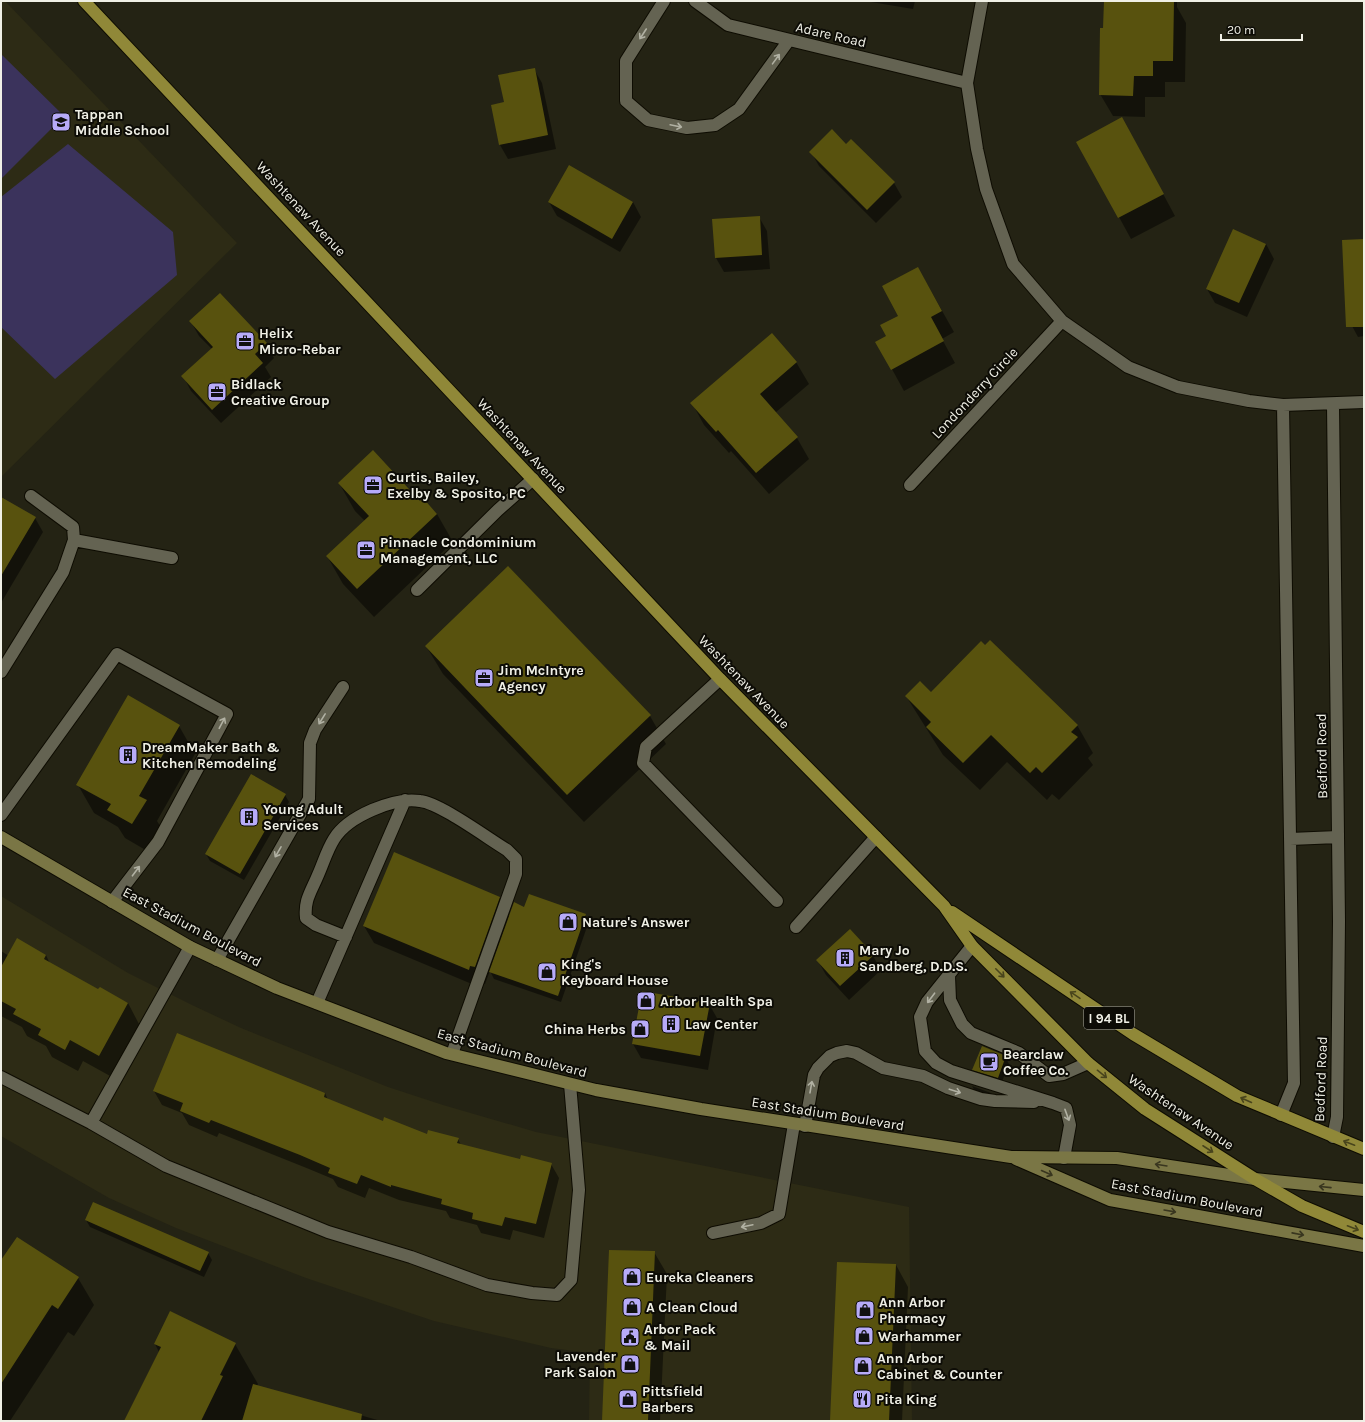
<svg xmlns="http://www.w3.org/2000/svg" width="1365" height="1422" font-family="Karla,sans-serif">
<rect width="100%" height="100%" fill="#242314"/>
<!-- built -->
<path fill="#2d2b15" d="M1 1H5L237 243 1 477Z
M1 896 128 973 192 1005 241 1028 388 1087 443 1105 536 1132 909 1207 912 1421H589L590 1353 551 1348 434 1321 306 1278 176 1228 109 1198 1 1136Z"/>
<!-- green -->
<path fill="#3b335c" d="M1 54 64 116 1 179Z
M68 144 173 232 177 275 55 379 1 327V197Z"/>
<!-- shadow -->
<path fill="#0007" d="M865 1H915L913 9Z
M1105 1H1177V7L1186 23 1185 82H1165V97H1145V117L1113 116 1100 94Z
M534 69 542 83 556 149 508 159 500 145 492 105 505 103Z
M851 140 894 183 902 197 876 223 819 166 811 152 846 145Z
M1134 140 1175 216 1131 239 1078 142Z
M549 202H633L641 217 620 252 557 216Z
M759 217 767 231 770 269 724 272 716 258Z
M1364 240V336L1358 337 1346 315Z
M1266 244 1274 259 1247 317 1215 303 1207 289Z
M918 268 954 332 942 339 955 363 904 391 877 342 888 336 900 316Z
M191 322 266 344 274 358 265 367 271 377 221 423 191 391 183 376 212 349 199 336Z
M796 362 809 384 775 413 797 438 809 459 769 494 731 451 729 453 704 425 692 403Z
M339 483 420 502 423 500 437 514 453 542 374 617 343 584 327 556 365 521 355 511Z
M1 506 35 518 43 532 1 603Z
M426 646 650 716 666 744 584 822 443 674Z
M985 646 1077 725 1093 753 1088 758 1093 765 1059 800 1052 794 1047 800 1007 762 980 790 943 755 906 696 931 693Z
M179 726 195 754 157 821 162 829 149 852 125 838 118 827 94 813 78 785Z
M285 795 289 802 244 880 210 861 206 854Z
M499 897 510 916 525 908 585 915 589 921 561 1002 494 979 490 971 485 984 480 983 479 987 374 943 364 926Z
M1 951 9 956 46 955 50 964 99 990 128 1003 140 1026 112 1077 83 1061 78 1071 52 1057 46 1046 27 1036 22 1027 1 1016Z
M873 956 881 970 849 1000 826 975 818 961Z
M709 1004 717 1018 708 1070 641 1058 633 1044Z
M989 1032 1011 1043 1014 1047 992 1038Z
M1005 1057 1009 1064 1001 1084 977 1076 973 1070Z
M972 1086 991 1093 995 1099 975 1091Z
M154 1091 325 1093 328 1100 383 1123 427 1136 458 1139 461 1145 521 1161 551 1164 559 1178 544 1238 513 1230 510 1240 481 1233 477 1225 450 1218 446 1211 399 1200 369 1188 365 1198 338 1187 333 1179 309 1169 219 1133 217 1137 189 1125 182 1113 162 1105Z
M86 1220 208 1253 212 1260 204 1277 90 1227Z
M654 1252 667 1274 660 1421H602Z
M1 1262 78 1278 94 1305 74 1336 68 1332 10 1421H1Z
M896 1265 908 1287 902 1421H831Z
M155 1344H235L258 1384 257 1386 381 1421H125L159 1352Z"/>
<!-- building -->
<path fill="#58520e" d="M1104 1H1174L1173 61H1153V76H1134L1133 96 1099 95 1100 28H1103Z
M535 68 548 135 499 145 491 105 504 102 498 75Z
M1122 117 1164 194 1118 218 1076 142Z
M832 129 846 144 851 139 895 182 867 210 809 152Z
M569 165 633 202 612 239 548 202Z
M760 216 762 255 715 258 712 219Z
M1233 229 1266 244 1239 303 1206 289Z
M1364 239V327H1346L1342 240Z
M918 267 942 311 931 317 944 341 891 370 875 342 886 336 880 325 898 316 882 286Z
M220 293 267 343 255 354 263 363 212 410 181 376 213 347 189 321Z
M772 333 797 362 760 394 798 437 756 473 718 430 716 432 690 403Z
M373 450 420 501 423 498 437 514 357 589 326 556 369 516 338 483Z
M1 497 36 517 1 576Z
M508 566 651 715 567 795 425 646Z
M990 640 1078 725 1071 732 1078 737 1042 773 1036 767 1030 773 991 735 963 763 926 727 931 722 905 696 920 681 931 692 981 641 985 645Z
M128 695 180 725 139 796 147 800 132 824 107 810 111 804 76 785Z
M251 774 286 794 240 874 205 854Z
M394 852 500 897 475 967 470 966 469 970 363 926Z
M529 894 586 914 558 996 489 972 514 902 524 907Z
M850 929 874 955 840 986 816 960Z
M17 938 46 955 44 959 98 989 100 987 128 1003 99 1056 70 1040 65 1050 38 1035 41 1029 13 1014 16 1009 1 1001V967Z
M642 991 710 1003 700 1056 632 1044Z
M177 1033 325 1093 324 1097 383 1121 384 1117 427 1134 428 1130 459 1138 457 1143 520 1159 521 1155 552 1163 536 1224 505 1217 502 1226 472 1219 473 1213 441 1204 442 1199 391 1185V1187L361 1175 357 1184 328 1173 330 1168 300 1155 211 1120 209 1123 180 1111 183 1103 153 1091Z
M982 1046 1006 1056 998 1078 972 1070Z
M93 1202 209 1252 200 1271 85 1220Z
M17 1237 79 1277 58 1309 52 1305 1 1384V1260Z
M609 1250 655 1251 648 1421H602Z
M837 1262 896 1264 889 1421H830Z
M170 1311 236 1343 220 1375 223 1376 201 1421H124L161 1347 154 1344Z
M253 1384 362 1414 361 1421H242Z"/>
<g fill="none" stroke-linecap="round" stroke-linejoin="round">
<defs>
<path id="service" d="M74 540 172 558
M417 590 498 510 533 479
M1 672 63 572 74 540 73 527 31 496
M720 679 646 747 643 763 777 901
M1 815 117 654 227 714 158 842 112 902
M796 927 876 837
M346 937 316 925 306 918C304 900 311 892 318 875 323 864 327 850 334 839 348 816 394 797 420 801 440 803 487 838 507 850L516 859V874L452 1054
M972 946 927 1002 920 1017 925 1051 936 1063 951 1071 1053 1103 1066 1108 1070 1125 1064 1158
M217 960 309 799 310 743 315 730 343 687
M949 976 950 1000 962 1024 971 1033 1019 1053 1049 1076 1063 1074 1088 1063
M317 1003 405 800
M1 1077 91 1123 190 947
M91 1123 166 1166 328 1232 411 1257 487 1285 532 1293 557 1295 571 1280 579 1190 570 1084
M805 1126 814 1075 818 1068 830 1056 837 1053 847 1051 856 1053 883 1068 923 1076 948 1088 981 1099 995 1101 1034 1102
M713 1233 761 1223 779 1214 794 1124"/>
<path id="minor" d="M664 1 626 61V101L648 120 687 128 715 125 739 109 789 40
M695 1 728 25 967 83
M982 1 967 83 977 149 986 189 1013 264 1062 321 1128 367 1178 387 1249 401 1283 405 1364 402
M1333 405 1339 921 1337 1117 1333 1137
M910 485 1062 321
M1290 839 1338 837
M1281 1115 1294 1083 1283 405"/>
<path id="secondary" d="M1 837 190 947 277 988 446 1053 596 1090 701 1109 1011 1157 1117 1158 1255 1179 1364 1190
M1016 1159 1110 1200 1364 1246"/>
<path id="primary" d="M84 1 720 679 944 906 972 946 1088 1063 1145 1109 1255 1179 1302 1206 1364 1232
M952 912 1133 1034 1237 1096 1364 1149"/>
</defs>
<!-- service casing -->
<use href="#service" stroke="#0e0c02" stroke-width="14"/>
<!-- minor casing -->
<use href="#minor" stroke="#0e0c02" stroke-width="14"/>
<!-- secondary casing -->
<use href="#secondary" stroke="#0e0c02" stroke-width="14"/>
<!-- primary casing -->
<use href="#primary" stroke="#0e0c02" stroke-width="14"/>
<!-- service -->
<use href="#service" stroke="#646352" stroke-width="12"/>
<!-- minor -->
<use href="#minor" stroke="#646352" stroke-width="12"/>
<!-- secondary -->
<use href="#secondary" stroke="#7a7645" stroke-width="12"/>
<!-- primary -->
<use href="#primary" stroke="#908838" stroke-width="12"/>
</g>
<!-- one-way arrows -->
<defs><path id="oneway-shaft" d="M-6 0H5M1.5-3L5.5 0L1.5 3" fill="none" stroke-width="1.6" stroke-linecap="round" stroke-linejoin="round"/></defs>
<g stroke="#b1b1a3">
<use href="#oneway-shaft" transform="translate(643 34) rotate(123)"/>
<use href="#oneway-shaft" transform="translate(776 59) rotate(-54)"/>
<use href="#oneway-shaft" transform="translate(676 126) rotate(12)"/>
<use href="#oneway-shaft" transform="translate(322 719) rotate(122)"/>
<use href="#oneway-shaft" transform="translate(222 723) rotate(-62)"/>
<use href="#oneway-shaft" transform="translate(278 852) rotate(120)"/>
<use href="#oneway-shaft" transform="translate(136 871) rotate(-53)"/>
<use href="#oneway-shaft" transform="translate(931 998) rotate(127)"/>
<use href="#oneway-shaft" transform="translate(811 1087) rotate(-80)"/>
<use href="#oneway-shaft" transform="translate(955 1091) rotate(18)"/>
<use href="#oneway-shaft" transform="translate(1067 1115) rotate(70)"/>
<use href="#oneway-shaft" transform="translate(747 1226) rotate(168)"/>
</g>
<g stroke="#48441c">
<use href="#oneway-shaft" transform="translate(1000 973) rotate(45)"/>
<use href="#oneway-shaft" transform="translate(1075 995) rotate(-146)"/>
<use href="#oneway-shaft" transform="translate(1102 1074) rotate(39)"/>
<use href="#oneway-shaft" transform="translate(1246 1100) rotate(-156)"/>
<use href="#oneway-shaft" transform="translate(1349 1143) rotate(-159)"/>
<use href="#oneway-shaft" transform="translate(1208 1149) rotate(33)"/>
<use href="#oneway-shaft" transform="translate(1353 1228) rotate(21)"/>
</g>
<g stroke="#39361f">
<use href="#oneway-shaft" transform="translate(1161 1165) rotate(-171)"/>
<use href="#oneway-shaft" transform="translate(1047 1173) rotate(24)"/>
<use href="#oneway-shaft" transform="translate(1325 1187) rotate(-174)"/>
<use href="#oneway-shaft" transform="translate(1170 1211) rotate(10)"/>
<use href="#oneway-shaft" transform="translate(1298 1234) rotate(11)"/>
</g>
<!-- icons -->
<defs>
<symbol id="school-square" viewBox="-11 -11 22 22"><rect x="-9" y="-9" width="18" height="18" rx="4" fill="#b7abf8" stroke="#0d0c06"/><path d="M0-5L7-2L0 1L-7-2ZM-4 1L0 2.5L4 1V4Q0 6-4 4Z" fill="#111"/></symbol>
<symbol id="office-square" viewBox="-11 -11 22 22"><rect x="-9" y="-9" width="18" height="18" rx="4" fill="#b7abf8" stroke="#0d0c06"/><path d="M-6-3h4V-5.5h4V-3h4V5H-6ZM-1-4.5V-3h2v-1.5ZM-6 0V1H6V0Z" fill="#111"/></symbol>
<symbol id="building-square" viewBox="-11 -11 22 22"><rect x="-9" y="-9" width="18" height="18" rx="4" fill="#b7abf8" stroke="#0d0c06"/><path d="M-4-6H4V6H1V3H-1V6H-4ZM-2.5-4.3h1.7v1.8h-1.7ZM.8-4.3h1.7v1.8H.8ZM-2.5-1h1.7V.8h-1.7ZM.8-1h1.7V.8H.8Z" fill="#111"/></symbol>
<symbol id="shop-square" viewBox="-11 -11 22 22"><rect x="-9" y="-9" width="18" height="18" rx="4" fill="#b7abf8" stroke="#0d0c06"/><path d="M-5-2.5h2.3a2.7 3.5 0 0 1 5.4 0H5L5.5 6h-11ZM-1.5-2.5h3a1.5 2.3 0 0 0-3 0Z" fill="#111"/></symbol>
<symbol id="cafe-square" viewBox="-11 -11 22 22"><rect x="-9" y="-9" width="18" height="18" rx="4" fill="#b7abf8" stroke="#0d0c06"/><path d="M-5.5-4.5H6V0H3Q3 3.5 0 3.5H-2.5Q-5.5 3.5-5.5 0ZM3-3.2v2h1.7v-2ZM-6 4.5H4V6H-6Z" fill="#111"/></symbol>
<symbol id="civic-square" viewBox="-11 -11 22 22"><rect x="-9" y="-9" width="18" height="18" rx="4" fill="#b7abf8" stroke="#0d0c06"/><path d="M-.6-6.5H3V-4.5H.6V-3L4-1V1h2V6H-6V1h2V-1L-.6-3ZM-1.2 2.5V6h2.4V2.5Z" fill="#111"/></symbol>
<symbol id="restaurant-square" viewBox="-11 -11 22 22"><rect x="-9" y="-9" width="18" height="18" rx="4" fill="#b7abf8" stroke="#0d0c06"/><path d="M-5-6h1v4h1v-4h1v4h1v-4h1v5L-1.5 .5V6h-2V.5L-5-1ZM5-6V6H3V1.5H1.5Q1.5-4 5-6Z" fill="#111"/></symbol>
</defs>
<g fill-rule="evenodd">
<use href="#school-square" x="50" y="111" width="22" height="22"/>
<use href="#office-square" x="234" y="330" width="22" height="22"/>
<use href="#office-square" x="206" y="381" width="22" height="22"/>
<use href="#office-square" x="362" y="474" width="22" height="22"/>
<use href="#office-square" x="355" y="539" width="22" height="22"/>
<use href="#office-square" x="473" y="667" width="22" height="22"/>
<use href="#building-square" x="117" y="744" width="22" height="22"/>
<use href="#building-square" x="238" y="806" width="22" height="22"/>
<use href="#shop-square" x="557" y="911" width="22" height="22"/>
<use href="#building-square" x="834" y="947" width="22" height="22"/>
<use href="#shop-square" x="536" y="961" width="22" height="22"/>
<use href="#shop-square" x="635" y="990" width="22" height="22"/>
<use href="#building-square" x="660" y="1013" width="22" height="22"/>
<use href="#shop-square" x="629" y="1018" width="22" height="22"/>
<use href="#cafe-square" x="978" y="1051" width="22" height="22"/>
<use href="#shop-square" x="621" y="1266" width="22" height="22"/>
<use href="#shop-square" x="621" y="1296" width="22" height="22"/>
<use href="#shop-square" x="854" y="1299" width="22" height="22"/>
<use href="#shop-square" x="853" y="1325" width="22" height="22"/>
<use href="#civic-square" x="619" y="1326" width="22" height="22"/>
<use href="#shop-square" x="619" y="1353" width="22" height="22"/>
<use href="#shop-square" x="852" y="1355" width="22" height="22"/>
<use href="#shop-square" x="617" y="1388" width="22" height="22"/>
<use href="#restaurant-square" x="851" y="1388" width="22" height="22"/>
</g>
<g text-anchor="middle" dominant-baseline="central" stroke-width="4" stroke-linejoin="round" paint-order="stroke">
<!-- shield labels -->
<rect fill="#0d0c06" stroke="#acaca3" stroke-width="1" x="1084" y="1007" width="50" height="22" rx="3"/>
<g font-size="13" font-weight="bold" fill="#f0f0e6">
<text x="1109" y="1018">I 94 BL</text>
</g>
<!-- street labels -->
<g font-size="14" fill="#f0f0e6" stroke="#0d0c06">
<text transform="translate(831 35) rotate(13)">Adare Road</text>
<text transform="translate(301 209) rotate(47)">Washtenaw Avenue</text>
<text transform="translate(975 393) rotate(-47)">Londonderry Circle</text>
<text transform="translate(522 446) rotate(47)">Washtenaw Avenue</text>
<text transform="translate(744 682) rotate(46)">Washtenaw Avenue</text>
<text transform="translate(1322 756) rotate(-91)">Bedford Road</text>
<text transform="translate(192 927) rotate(28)">East Stadium Boulevard</text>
<text transform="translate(512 1053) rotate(15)">East Stadium Boulevard</text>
<text transform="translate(1321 1079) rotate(-88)">Bedford Road</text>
<text transform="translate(1181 1112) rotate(34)">Washtenaw Avenue</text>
<text transform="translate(828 1114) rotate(9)">East Stadium Boulevard</text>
<text transform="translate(1187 1198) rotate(11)">East Stadium Boulevard</text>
</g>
<!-- poi labels -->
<g font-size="14" font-weight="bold" fill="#f0f0e6" stroke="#0d0c06" text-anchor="start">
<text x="75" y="114">Tappan<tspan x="75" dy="16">Middle School</tspan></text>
<text x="259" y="333">Helix<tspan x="259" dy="16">Micro-Rebar</tspan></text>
<text x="231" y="384">Bidlack<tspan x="231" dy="16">Creative Group</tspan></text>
<text x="387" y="477">Curtis, Bailey,<tspan x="387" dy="16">Exelby &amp; Sposito, PC</tspan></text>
<text x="380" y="542">Pinnacle Condominium<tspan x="380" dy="16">Management, LLC</tspan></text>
<text x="498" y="670">Jim McIntyre<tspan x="498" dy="16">Agency</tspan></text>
<text x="142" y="747">DreamMaker Bath &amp;<tspan x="142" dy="16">Kitchen Remodeling</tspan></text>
<text x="263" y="809">Young Adult<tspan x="263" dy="16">Services</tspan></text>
<text x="582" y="922">Nature's Answer</text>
<text x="859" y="950">Mary Jo<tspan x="859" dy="16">Sandberg, D.D.S.</tspan></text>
<text x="561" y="964">King's<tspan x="561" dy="16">Keyboard House</tspan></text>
<text x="660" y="1001">Arbor Health Spa</text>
<text x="685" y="1024">Law Center</text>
<text x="626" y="1029" text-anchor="end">China Herbs</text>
<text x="1003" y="1054">Bearclaw<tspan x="1003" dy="16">Coffee Co.</tspan></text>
<text x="646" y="1277">Eureka Cleaners</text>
<text x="879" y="1302">Ann Arbor<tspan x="879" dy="16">Pharmacy</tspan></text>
<text x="646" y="1307">A Clean Cloud</text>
<text x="644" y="1329">Arbor Pack<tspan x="644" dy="16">&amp; Mail</tspan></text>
<text x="878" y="1336">Warhammer</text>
<text x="616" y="1356" text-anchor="end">Lavender<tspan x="616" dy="16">Park Salon</tspan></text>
<text x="877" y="1358">Ann Arbor<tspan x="877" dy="16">Cabinet &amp; Counter</tspan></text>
<text x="642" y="1391">Pittsfield<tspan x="642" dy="16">Barbers</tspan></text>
<text x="876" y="1399">Pita King</text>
</g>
</g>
<!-- border -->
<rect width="1365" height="1422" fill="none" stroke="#f0f0e6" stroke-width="4"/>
<!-- scale -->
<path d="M1221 34v6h81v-6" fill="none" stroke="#f0f0e6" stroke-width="2"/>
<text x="1227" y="34" font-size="12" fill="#f0f0e6" stroke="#0d0c06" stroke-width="3" paint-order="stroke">20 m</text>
</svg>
